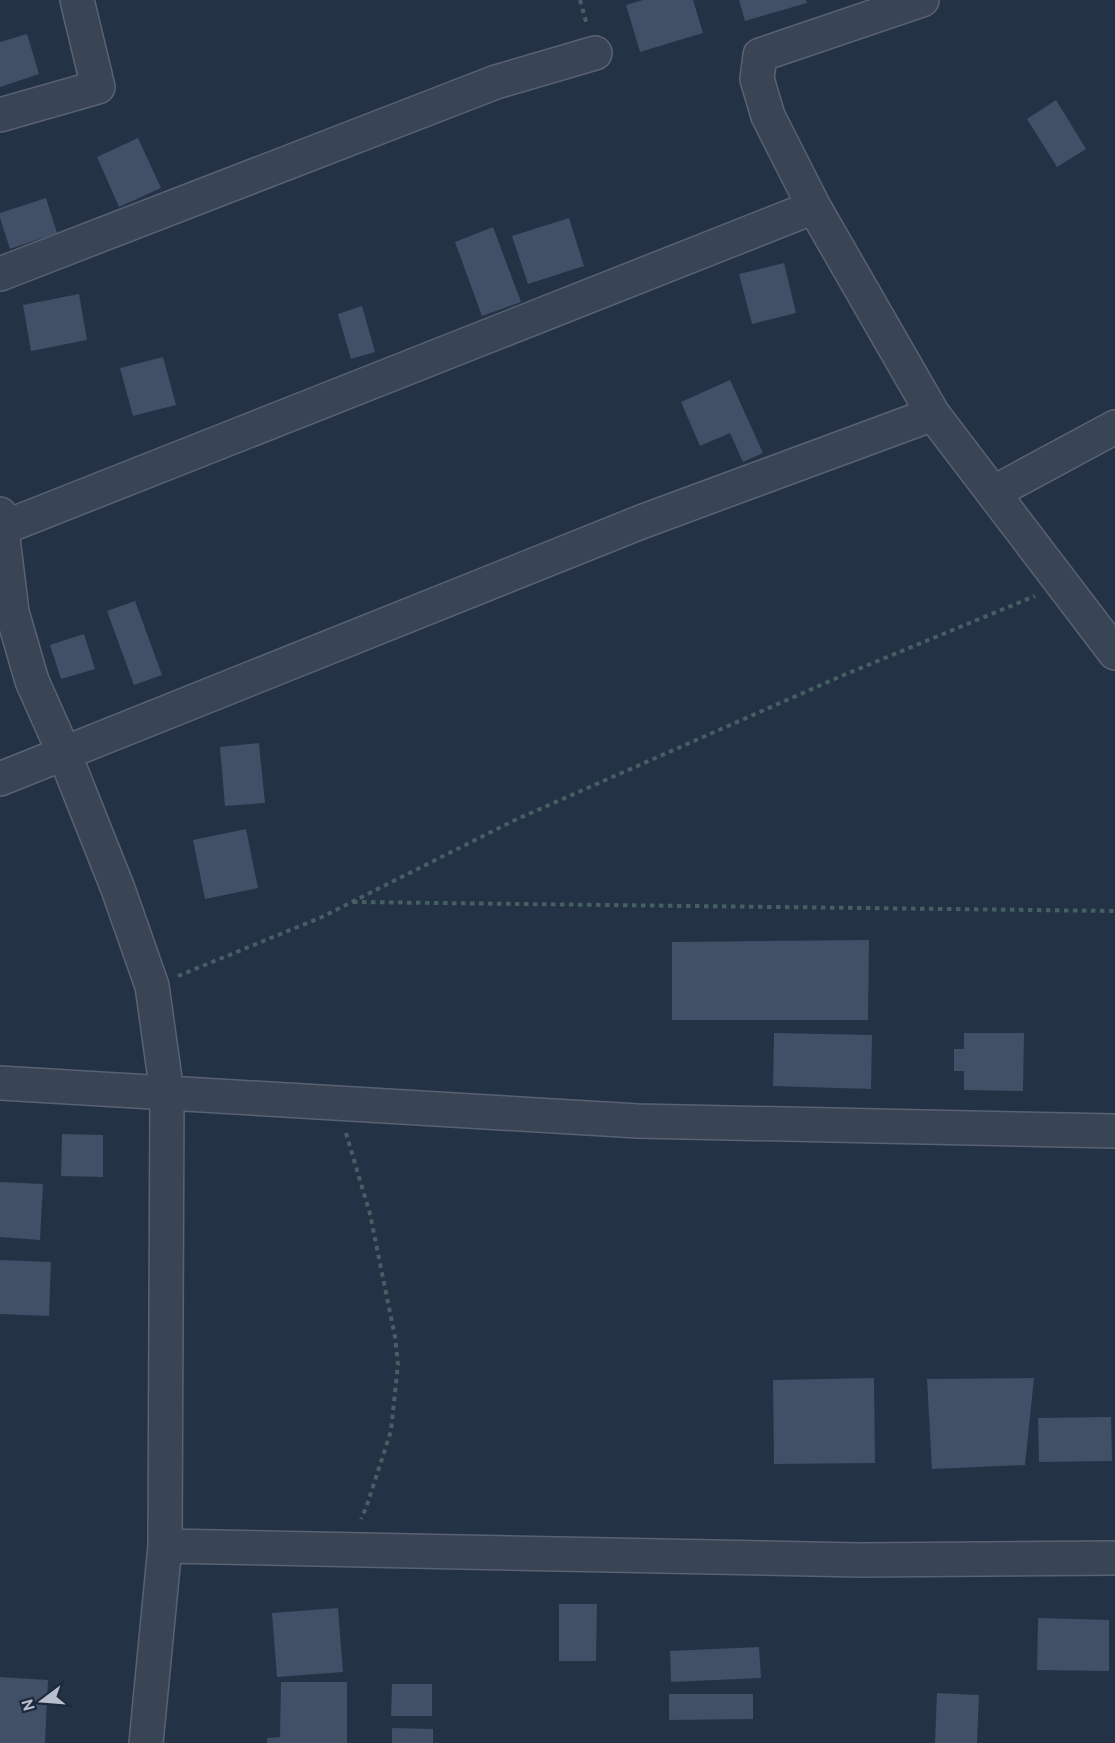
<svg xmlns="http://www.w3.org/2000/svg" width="1115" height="1743" font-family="Overpass,sans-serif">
<rect width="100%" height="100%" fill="#243246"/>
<!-- building -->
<path fill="#414f67" d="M643 0H693L703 33 640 52 626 5Z
M739 0H806L807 3 745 21Z
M27 34 39 74 0 87V42Z
M1056 100 1086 149 1057 167 1027 119Z
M138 138 161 188 119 207 97 157Z
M46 198 57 233 10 249 0 218V213Z
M569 218 584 266 528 284 512 236Z
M493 227 521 302 482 316 455 242Z
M784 263 796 313 752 324 739 274Z
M79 294 87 340 31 351 23 305Z
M362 306 375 352 351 359 338 314Z
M163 357 176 405 133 416 120 368Z
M730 380 763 453 743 462 730 433 700 446 681 402Z
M135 601 162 675 134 685 107 611Z
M84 634 95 669 61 679 50 645Z
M259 743 265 803 225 806 220 747Z
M246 829 258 888 205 899 193 840Z
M869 940 868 1020H672V942Z
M774 1033 872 1035 871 1089 773 1086Z
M964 1033H1024L1023 1091 964 1090V1071H954V1049H964Z
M62 1134 103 1135V1177L61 1176Z
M0 1182 43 1184 40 1240 0 1237Z
M0 1260 51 1262 49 1316 0 1314Z
M874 1378 875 1463 774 1464 773 1380Z
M1034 1378 1025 1465 932 1469 927 1379Z
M1111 1417 1112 1461 1039 1462 1038 1418Z
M559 1604H597L596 1661H559Z
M338 1608 343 1672 277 1677 272 1613Z
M1038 1618 1109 1620V1671L1037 1670Z
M759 1647 761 1678 671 1682 670 1651Z
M0 1677 48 1680 45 1743H0Z
M281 1682H347V1743H267V1738L280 1737Z
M392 1684H432V1716H391Z
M937 1693 979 1695 977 1743H935Z
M669 1694H753V1719L669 1720Z
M392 1728 433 1729V1743H392Z"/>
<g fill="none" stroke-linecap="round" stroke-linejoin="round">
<defs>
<path id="minor" d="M922 0 760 55 757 79 768 116 814 207 933 414 1115 653
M0 115 98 87 77 0
M0 274 496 82 595 53
M993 493 1115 427
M0 514 12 612 32 681 64 753 118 889 152 986 167 1093 165 1546 146 1743
M0 529 814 207
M0 779 641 522 933 414
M0 1083 638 1121 1115 1131
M165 1546 861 1560 1115 1558"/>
</defs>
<!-- minor casing -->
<use href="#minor" stroke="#586273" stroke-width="36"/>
<!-- path -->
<path stroke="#455f63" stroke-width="4" stroke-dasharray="4.5 4.5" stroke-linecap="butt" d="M580 0 587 25
M353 902 1115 911
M178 976 322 917 515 820 839 677 1035 596
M346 1133 370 1214 395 1337 398 1364 391 1431 366 1508 361 1519"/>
<!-- minor -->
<use href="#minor" stroke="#394455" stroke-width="33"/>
</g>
<!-- north arrow -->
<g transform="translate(42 1701) rotate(254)" stroke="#1e293b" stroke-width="4.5" paint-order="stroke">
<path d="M0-4.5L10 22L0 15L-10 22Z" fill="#b7bfcf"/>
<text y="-9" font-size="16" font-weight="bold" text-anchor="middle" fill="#b7bfcf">N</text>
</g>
</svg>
